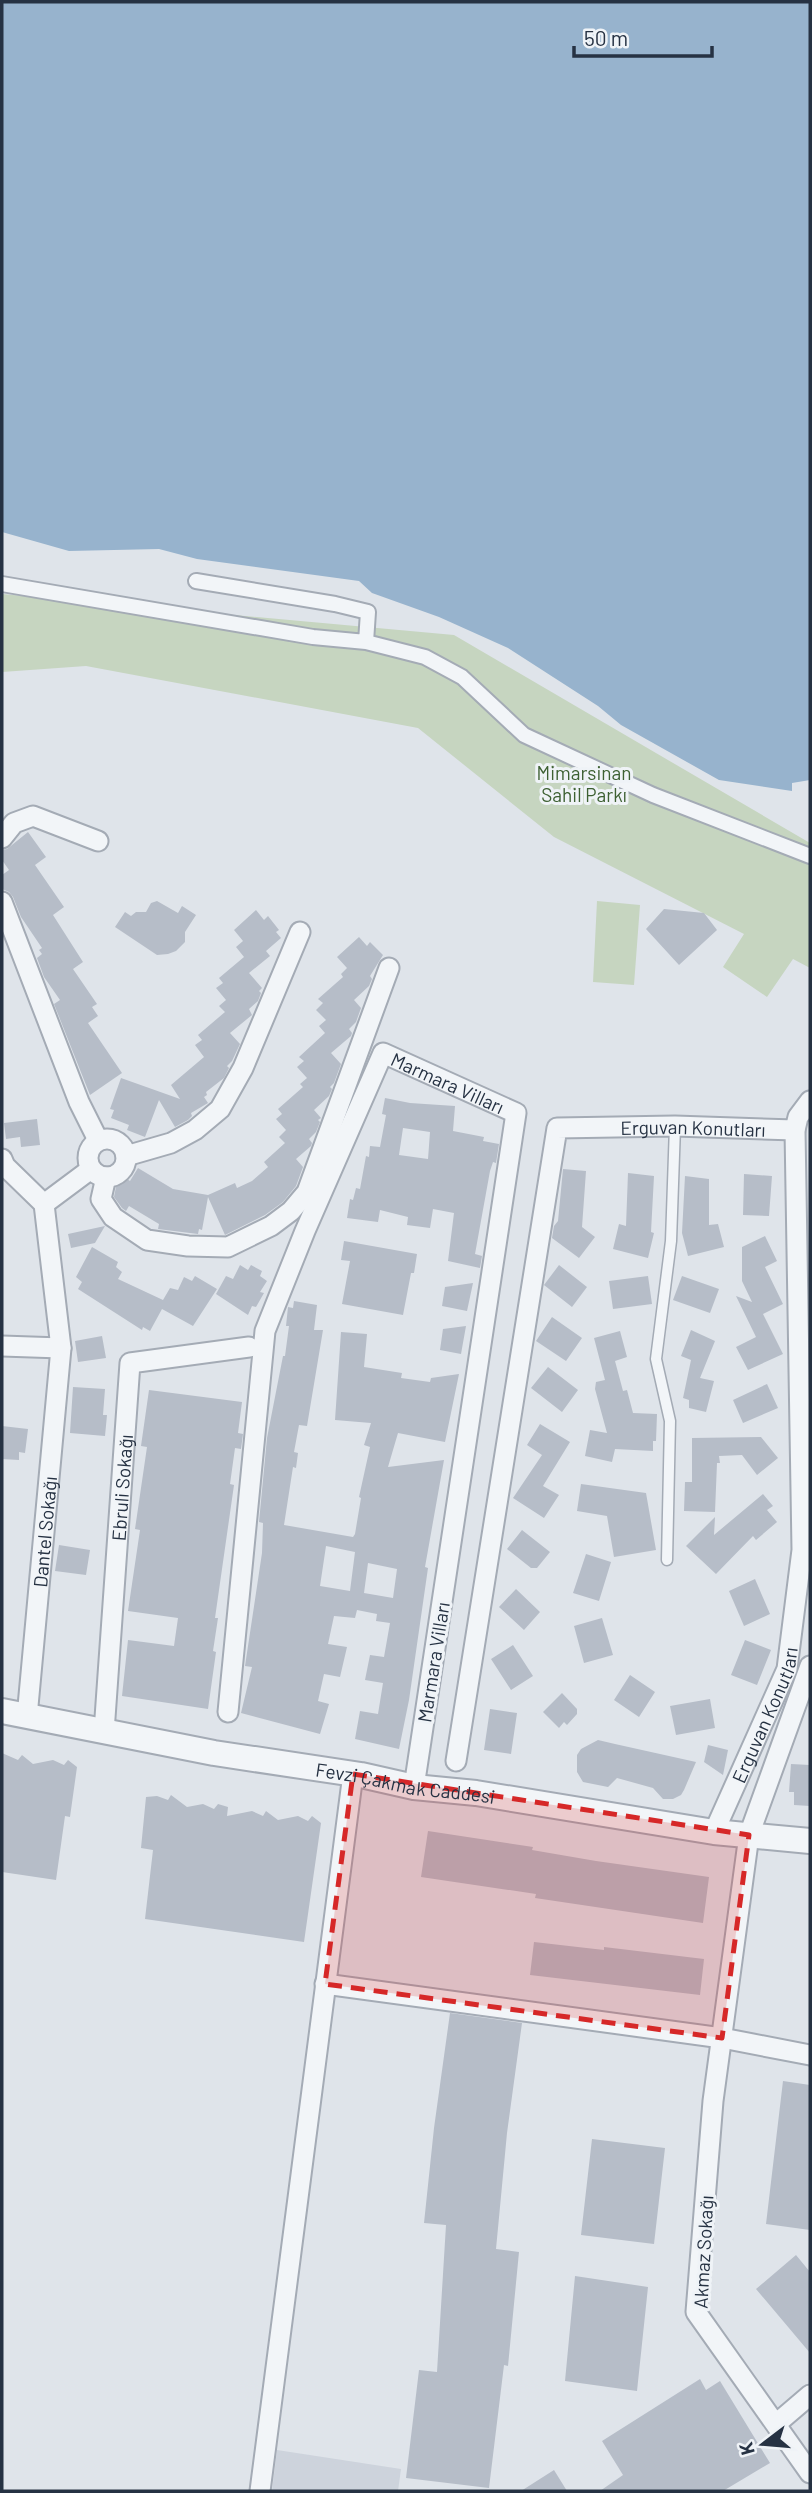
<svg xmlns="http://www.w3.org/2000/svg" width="812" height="2493" font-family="Barlow,sans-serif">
<rect width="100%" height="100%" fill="#dfe4ea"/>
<!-- built -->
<path fill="#cdd3dc" d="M277 2450 401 2469 398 2491H272Z"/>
<!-- green -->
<path fill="#c6d5c0" d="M2 594 454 635 810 843V968L793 959 767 997 723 967 744 934 554 837 418 728 86 666 2 672Z
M597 901 640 905 634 985 593 982Z"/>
<!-- water -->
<path fill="#97b3cd" d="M2 2H810V780L792 783V791L719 780 621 725 598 706 508 648 439 617 372 593 359 581 197 559 159 549 69 551 2 532Z"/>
<!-- building -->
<path fill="#b6bdc8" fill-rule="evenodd" d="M28 832 46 857 35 865 64 907 53 915 83 962 73 969 97 1004 92 1007 98 1016 88 1023 122 1073 90 1095 54 1004 60 1000 44 977 37 958 42 954 39 950 42 948 21 917 13 897 9 892 2 889V875L9 870 2 860V850L7 849Z
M157 901 178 913 182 906 196 915 185 932V942L176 951 168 954 157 955 115 927 125 912 131 916 136 912H146L151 903Z
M664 909 704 913 717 930 679 965 646 929Z
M256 910 264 920 268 916 279 930 276 932 281 938 266 951 270 956 249 973 262 988 259 991 261 993 258 1001 249 1009 252 1015 230 1033 240 1044 232 1061 227 1066 229 1068 224 1078 206 1092 207 1095 204 1097 208 1103 191 1113 192 1116 188 1120 175 1127 159 1100 145 1137 127 1130 129 1125 111 1118 114 1110 110 1109 121 1078 180 1099 171 1085 204 1057 195 1045 202 1040 198 1035 225 1012 219 1006 226 1000 216 988 223 983 219 978 244 957 236 947 243 941 234 930Z
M359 937 367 946 370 942 383 955 370 976 372 979 369 986 354 1000 361 1008 356 1022 349 1029 352 1033 351 1036 331 1053 341 1064 334 1083 330 1087 332 1089 329 1096 314 1110 321 1118 318 1120 320 1122 316 1132 309 1139 312 1143 311 1146 296 1159 303 1167 296 1186 283 1202 265 1215 225 1235 208 1197 202 1230 199 1229 198 1234 158 1229 159 1224 129 1206 126 1211 122 1208 114 1197 116 1187 123 1176 130 1181 138 1168 173 1189 208 1195 235 1183 237 1188 252 1181 268 1167 264 1162 285 1143 279 1137 286 1130 276 1119 282 1114 278 1109 303 1087 300 1084 307 1078 297 1067 304 1061 299 1057 325 1033 319 1026 326 1020 316 1010 323 1003 318 999 343 977 341 974 347 968 337 957Z
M385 1098 410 1103 455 1106 453 1131 484 1137 483 1141 499 1144 496 1163 493 1162 490 1171 475 1254 482 1256 480 1268 448 1261 454 1213 433 1209 430 1228 407 1225 408 1217 380 1210 378 1222 347 1218 350 1199 353 1200 356 1188 360 1189 366 1156 369 1157 370 1146 380 1147 386 1115 382 1114ZM403 1128 430 1132 428 1159 399 1155Z
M37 1119 40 1145 21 1147 20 1137 6 1139 4 1123Z
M563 1169 586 1171 582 1227 595 1237 579 1258 552 1238 554 1226 558 1221Z
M628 1173 654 1176 651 1232 654 1233 648 1258 613 1249 619 1224 626 1226Z
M744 1174 772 1176 769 1216 743 1215Z
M685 1176 709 1179V1225L718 1224 724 1247 688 1256 682 1233Z
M105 1226 95 1243 71 1248 68 1234Z
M765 1236 777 1261 765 1267 783 1304 763 1314 783 1354 748 1370 736 1347 756 1337 736 1296 752 1302 742 1281V1247Z
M344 1241 417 1254 414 1273H411L403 1315 342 1304 350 1261 341 1260Z
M92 1247 118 1262 116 1267 122 1272 118 1279 163 1300 170 1288 178 1290 184 1277 192 1281 195 1276 217 1289 193 1326 162 1309 150 1331 143 1327 142 1330 78 1289 82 1282 76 1277Z
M240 1265 248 1270 251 1265 262 1271 260 1276 267 1281 260 1292 264 1293 256 1307 252 1306 248 1315 216 1294 226 1276 233 1279Z
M559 1265 587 1287 572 1307 544 1285Z
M648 1276 652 1304 613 1309 609 1281Z
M682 1276 719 1289 710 1313 673 1300Z
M473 1283 467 1311 442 1306 445 1287Z
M294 1301 317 1305 314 1330H323L307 1426 299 1425 294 1452 298 1453 296 1468 293 1467 284 1525 353 1537 355 1534 361 1498 359 1497 370 1447 364 1445 371 1423 335 1420 341 1332 367 1334 364 1367 402 1373 401 1378 430 1382 431 1378 459 1374 445 1442 398 1433 388 1467 444 1460 425 1567 428 1568 409 1700 399 1749 355 1739 360 1711 378 1714 383 1683 365 1680 370 1655 384 1657 390 1623 376 1621 377 1614 357 1610 355 1618 334 1616 328 1644 347 1647 340 1677 324 1674 318 1701 329 1704 320 1734 241 1713 252 1667 245 1666 262 1553 263 1523 259 1522 267 1438 283 1356H285L289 1326H286L288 1307 293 1308ZM326 1546 355 1552 350 1591 320 1586ZM368 1563 397 1569 393 1598 364 1593Z
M552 1317 582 1338 566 1361 536 1341Z
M466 1326 461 1354 440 1350 443 1329Z
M691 1330 715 1341 700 1378 714 1381 706 1412 689 1408V1400L683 1398 691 1360 681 1356Z
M620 1331 627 1357 615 1361 623 1391 627 1390 633 1413 657 1414 656 1441H653V1451L615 1449 612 1462 585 1456 590 1430 607 1433 595 1389 596 1382 605 1380 594 1338Z
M102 1336 106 1358 78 1362 75 1341Z
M548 1367 578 1390 562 1412 531 1388Z
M767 1384 778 1408 743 1423 733 1400Z
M73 1387 105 1389 103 1415H107L105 1436 70 1433Z
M149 1390 242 1402 238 1433 243 1434 241 1449 235 1448 230 1484 234 1485 215 1618H218L213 1651 216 1652 208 1709 122 1696 128 1640 174 1646 178 1618 128 1611 140 1530 135 1529 147 1447 141 1446Z
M540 1424 570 1442 543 1486 559 1495 544 1518 513 1498 542 1455 527 1445Z
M2 1426 28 1429 25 1453 19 1452V1460L2 1459Z
M761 1437 778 1458 757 1475 742 1455 719 1456 720 1463H717L715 1512 684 1511 685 1482H692V1438Z
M581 1484 646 1493 656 1550 614 1557 607 1516 577 1511Z
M763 1494 773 1506 767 1510 777 1522 756 1540 753 1536 716 1574 686 1546 715 1517 714 1535Z
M522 1530 550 1552 537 1568H531L507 1549Z
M59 1545 90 1550 86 1575 55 1571Z
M586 1554 611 1562 599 1601 573 1593Z
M755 1579 770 1614 744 1626 729 1591Z
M516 1589 540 1612 524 1630 499 1607Z
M602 1618 613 1655 584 1663 574 1626Z
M745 1640 771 1650 757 1685 731 1675Z
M513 1645 533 1676 511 1690 491 1659Z
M630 1675 655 1692 639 1717 614 1700Z
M562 1693 577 1709V1714L567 1725 564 1722 559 1728 543 1712Z
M710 1699 715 1728 676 1735 670 1706Z
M490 1709 517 1713 511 1754 484 1750Z
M598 1740 615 1744 696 1762 684 1790 681 1795 673 1799H663L653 1788 617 1778 608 1787 583 1782 577 1772V1755L581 1749Z
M708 1745 728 1750 723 1775 704 1762Z
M2 1753 18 1760 22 1755 33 1764 53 1760 64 1765 68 1760 77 1767 70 1817 65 1816 56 1880 2 1872Z
M791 1764 810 1765V1806L794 1805V1792H789Z
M171 1795 187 1807 203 1804 214 1809 218 1804 228 1807 227 1816 252 1811 263 1816 266 1811 278 1820 298 1816 308 1821 312 1816 321 1823 304 1942 145 1919 153 1850 141 1848 146 1797 157 1796 168 1800Z
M428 1831 533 1847 532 1850 596 1861 709 1877 703 1923 535 1898 536 1894 421 1877Z
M534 1942 604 1950V1947L704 1959 700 1995 530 1975Z
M450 2013 522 2023 507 2133 496 2249 519 2252 508 2366 504 2365 489 2488 406 2478 419 2370 437 2372 446 2225 424 2223 434 2128Z
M783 2081 810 2085V2230L766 2224Z
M592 2139 665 2148 654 2244 581 2235Z
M796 2255 810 2272V2353L756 2289Z
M575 2276 648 2287 637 2391 565 2381Z
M700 2379 706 2390 720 2381 770 2463 723 2491H600L623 2475 602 2441Z
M554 2470 567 2491H521Z"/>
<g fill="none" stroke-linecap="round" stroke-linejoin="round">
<defs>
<path id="service" d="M667 1560 670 1421 656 1359 671 1241 675 1126"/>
<path id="pedestrian" d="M196 581 335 604 368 612 366 642
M2 584 313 637 366 642 425 657 462 677 524 735 653 795 810 856"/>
<g id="minor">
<path d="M2 838 14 823 33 816 98 841"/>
<path d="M2 902 79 1102 98 1140"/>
<circle cx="107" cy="1158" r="19"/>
<path d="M126 1156 171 1143 195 1130 220 1109 243 1068 300 932"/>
<path d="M2 1159 5 1166 44 1204 91 1169"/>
<path d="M106 1177 101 1199 113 1217 147 1240 188 1246 228 1247 271 1226 291 1211 307 1192 389 968"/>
<path d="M2 1346 61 1348 44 1204"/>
<path d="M810 1666 749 1835 713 2101 696 2312 810 2473"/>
<path id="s1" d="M228 1712 265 1331 305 1231 383 1053 516 1113 414 1787"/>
<path id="s2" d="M27 1717 61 1348"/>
<path id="s3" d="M104 1732 130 1363 249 1347"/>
<path id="s4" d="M456 1761 557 1128 675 1126 795 1130"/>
<path id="s5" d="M714 1832 787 1669 802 1550 795 1130 798 1117 810 1101"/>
<path d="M325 1984 722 2038 810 2055"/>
<path d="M776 2424 810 2395"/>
<path d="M260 2491 353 1774"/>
</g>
<g id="tertiary">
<path id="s6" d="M2 1711 214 1753 361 1775 414 1787 476 1793 714 1832 810 1841"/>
</g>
</defs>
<!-- service casing -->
<use href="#service" stroke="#a4abb5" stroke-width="13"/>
<!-- pedestrian casing -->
<use href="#pedestrian" stroke="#a4abb5" stroke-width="18"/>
<!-- minor casing -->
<use href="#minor" stroke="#a4abb5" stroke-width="23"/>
<!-- tertiary casing -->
<use href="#tertiary" stroke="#a4abb5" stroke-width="28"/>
<!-- service -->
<use href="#service" stroke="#f2f5f8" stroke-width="10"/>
<!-- pedestrian -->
<use href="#pedestrian" stroke="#f2f5f8" stroke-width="14"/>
<!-- minor -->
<use href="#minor" stroke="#f2f5f8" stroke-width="19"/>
<!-- tertiary -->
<use href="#tertiary" stroke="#f2f5f8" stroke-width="24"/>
</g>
<!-- marked area -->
<path fill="#d62828" fill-opacity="0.2" stroke="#d62828" stroke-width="5" stroke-dasharray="14 9" stroke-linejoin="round" d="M353 1774 749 1835 722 2038 325 1984Z"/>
<g text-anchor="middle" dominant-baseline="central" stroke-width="6" stroke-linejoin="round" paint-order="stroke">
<!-- park labels -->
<g font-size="19" fill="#3d6032" stroke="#eff3f7">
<text x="584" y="772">Mimarsinan<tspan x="584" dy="22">Sahil Parkı</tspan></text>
</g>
<!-- street labels -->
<g font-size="19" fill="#263243" stroke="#eff3f7">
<text stroke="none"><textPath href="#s1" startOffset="756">Marmara Vilları</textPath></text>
<text stroke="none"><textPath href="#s4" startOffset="777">Erguvan Konutları</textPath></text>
<text stroke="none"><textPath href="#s3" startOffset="245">Ebruli Sokağı</textPath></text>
<text stroke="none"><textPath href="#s2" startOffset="186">Dantel Sokağı</textPath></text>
<text transform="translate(433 1662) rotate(-81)">Marmara Vilları</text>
<text stroke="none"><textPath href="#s5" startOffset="128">Erguvan Konutları</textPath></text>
<text stroke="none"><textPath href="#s6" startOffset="410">Fevzi Çakmak Caddesi</textPath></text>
<text transform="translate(703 2252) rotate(-87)">Akmaz Sokağı</text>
</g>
</g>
<!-- border -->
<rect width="812" height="2493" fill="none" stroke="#263243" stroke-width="7"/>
<!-- north arrow -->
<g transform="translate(763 2444) rotate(254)" stroke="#eff3f7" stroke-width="5" paint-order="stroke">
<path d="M0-5L12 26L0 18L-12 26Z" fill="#263243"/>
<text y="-10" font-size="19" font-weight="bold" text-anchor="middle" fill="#263243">K</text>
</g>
<!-- scale -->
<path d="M574 46v10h138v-10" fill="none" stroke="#263243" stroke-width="3.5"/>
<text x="584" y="46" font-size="21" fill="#263243" stroke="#eff3f7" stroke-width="5" paint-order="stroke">50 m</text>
</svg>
